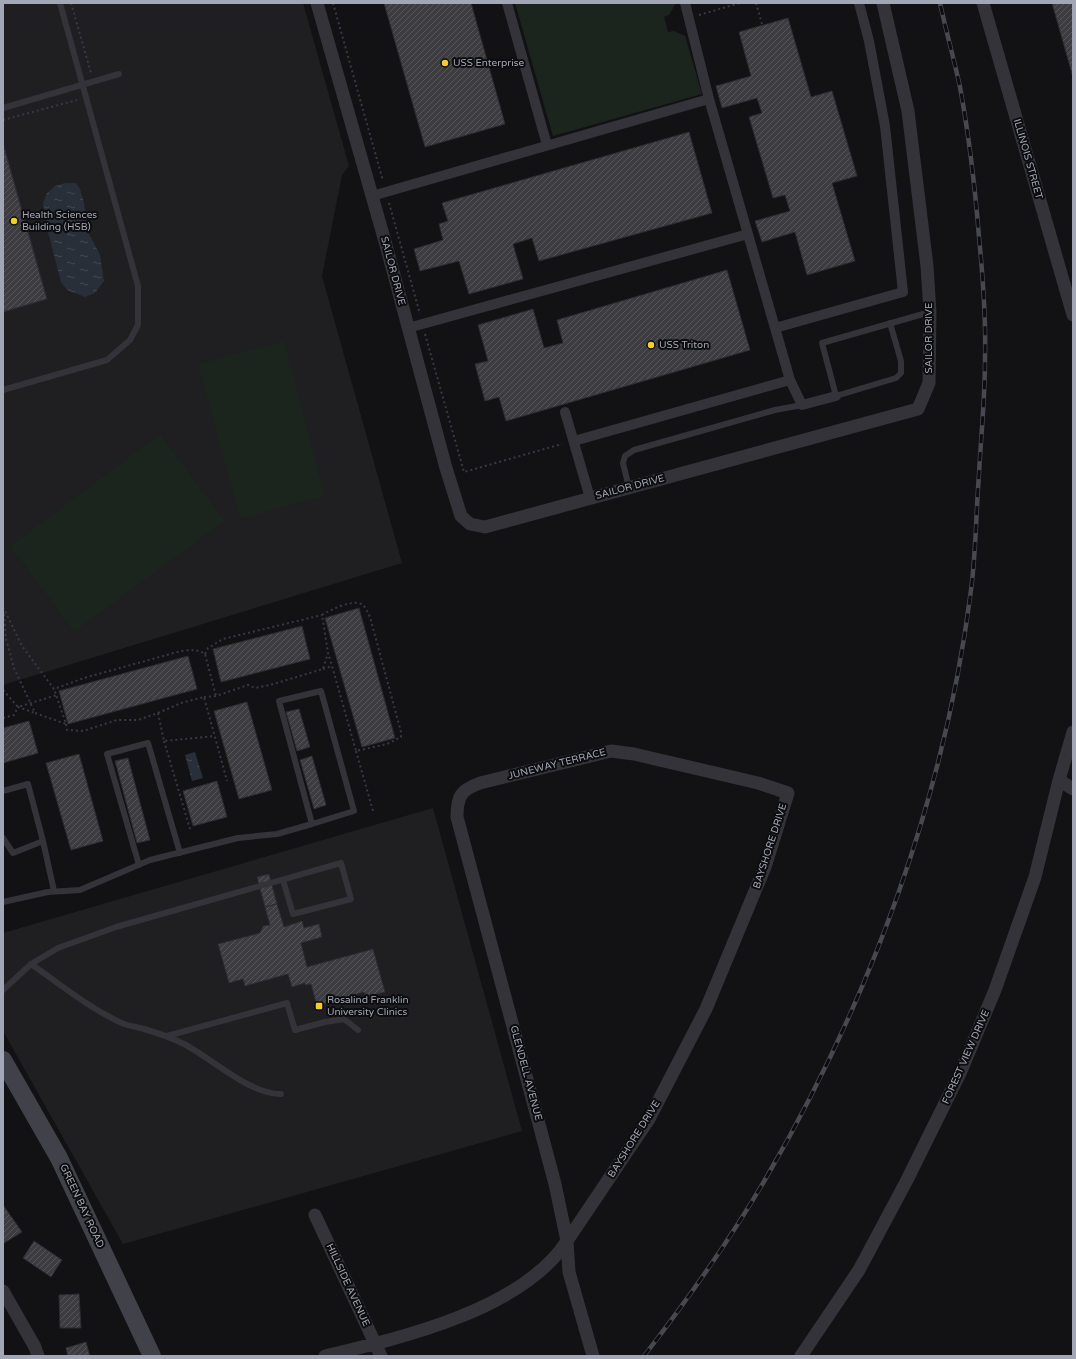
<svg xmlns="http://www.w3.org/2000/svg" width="1076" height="1359" font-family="'Varela Round',sans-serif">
<defs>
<pattern id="water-ripples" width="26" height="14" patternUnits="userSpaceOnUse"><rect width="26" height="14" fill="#282f38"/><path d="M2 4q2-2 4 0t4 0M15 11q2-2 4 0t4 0" fill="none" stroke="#444a53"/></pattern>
<pattern id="building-hatch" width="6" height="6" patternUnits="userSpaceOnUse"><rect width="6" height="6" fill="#3c3c41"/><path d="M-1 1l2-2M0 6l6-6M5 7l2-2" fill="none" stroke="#55555a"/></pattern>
</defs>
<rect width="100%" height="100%" fill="#121214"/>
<!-- built -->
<path fill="#1f1e21" d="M3 3H303L349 166 342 175 322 276 402 563 3 685Z
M433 808 522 1131 123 1244 3 1031V933Z"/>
<!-- green -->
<path fill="#1c241e" d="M515 3H676L669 15 664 17 668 32 674 31 685 36 702 94 553 136Z
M284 341 325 496 240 519 198 364Z
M160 434 225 521 74 632 10 546Z"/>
<!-- water -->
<path fill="url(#water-ripples)" d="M65 183H76L80 189 84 203 88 232 100 255 104 281 95 293 85 297 67 290 61 282 48 232 43 203 47 193 55 186Z
M195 752 203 778 192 781 185 755Z"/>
<!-- building -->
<path fill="url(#building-hatch)" stroke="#2d2c30" d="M384 3H471L505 124 425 147Z
M1052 3H1073V77Z
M788 18 811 97 832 91 857 176 832 183 855 261 807 275 795 232 762 242 755 221 790 211 785 195 773 198 749 117 762 113 757 98 722 108 716 86 751 76 739 32Z
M689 132 712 213 539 261 532 238 513 244 523 279 469 294 459 261 420 271 414 249 443 240 439 224 448 221 442 203Z
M3 143 47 299 3 312Z
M3 143 47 299 3 312Z
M727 270 750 350 506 421 499 397 485 401 475 364 488 361 478 325 533 309 544 348 563 343 557 320Z
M359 608 395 738 362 747 325 618Z
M302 626 310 659 221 682 213 649Z
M188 656 197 689 68 724 59 691Z
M247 702 272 790 239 799 214 711Z
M299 709 310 747 297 751 286 712Z
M29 721 38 753 3 763V728Z
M79 754 103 841 71 850 46 763Z
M312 756 326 805 314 809 300 760Z
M128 758 150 840 137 843 115 761Z
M217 781 227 817 193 826 183 791Z
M269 874 277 904 265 907 257 877Z
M277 904 284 927 302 921 304 928 319 924 322 937 301 943 307 967 373 949 385 992 366 997 364 992 317 1006 311 984 305 985V983L292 987 288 974 245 986 243 979 229 983 218 944 260 933 263 926 270 925 265 907Z
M3 1205 22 1232 4 1243 3 1241Z
M34 1241 62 1260 51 1277 23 1258Z
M79 1294 81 1328H60L59 1295Z
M86 1342 90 1356H68L66 1348Z"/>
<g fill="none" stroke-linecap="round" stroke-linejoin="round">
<!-- path -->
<path stroke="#393a40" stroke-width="2" stroke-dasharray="2 3" stroke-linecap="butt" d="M71 3 91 73
M333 3 383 181
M756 3 762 24
M699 15 740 3
M3 120 77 100
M389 203 420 314
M425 334 464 472 562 444
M3 607 22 646 54 689 84 678 181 651C190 650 198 649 205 654L216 696
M4 614 6 639 14 668 35 713 66 724 54 689
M205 654 208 648 223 639 322 615
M323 669 332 666 356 751 387 744 401 737V732L370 617C368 613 366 608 363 605 354 598 330 610 322 615L328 653
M3 690 18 707 57 695
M204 697 216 696 248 685 255 688 270 685 323 669 328 653 332 666
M158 713 181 703 204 697 227 781
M3 718 14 715 18 707 35 713
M66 724 67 730 83 731 117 720H138L158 713 164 741 214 736
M164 741 190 829
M356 751 373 811"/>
<!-- service -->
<path stroke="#333339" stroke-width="6" d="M3 108 119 74
M890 323 901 361V373L896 378 836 396 822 343 930 312
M3 390 107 360 130 340 138 325V286L60 3
M629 488 623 463 625 456 634 450 775 410 802 405
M321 691 354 811 312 824 279 701Z
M3 791 28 784 43 841 13 853 3 838
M43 841 54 891
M139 865 107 754 148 743 180 853
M3 902 48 892 80 890 150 860 238 838 277 834 312 824
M31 964C61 985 90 1009 124 1024 130 1026 137 1027 144 1029 158 1033 172 1038 184 1044 211 1058 251 1095 281 1094
M3 990 31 964 58 948 116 927 341 863 351 899 293 914 283 880
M167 1036 287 1003 295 1030 325 1022 344 1019 358 1030"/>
<!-- pedestrian -->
<path stroke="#333339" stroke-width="10" d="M507 3 547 145
M685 3 709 99 790 380 802 405 836 396
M372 196 709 99
M408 328 748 234
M775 328 903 292 885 126 869 41 859 3
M565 412 590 498
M574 441 790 380"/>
<!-- minor -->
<path stroke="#333339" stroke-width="13" d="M317 3 386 245 446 468 461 516 470 524 485 527 918 409 929 383 930 312 927 266 908 111 883 3
M983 3 1073 315
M1059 780 1073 789
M315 1215 381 1356
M3 1291 35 1347 38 1356
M325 1356C401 1338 522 1310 567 1241L649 1119 706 1009 765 867 788 793 758 783 634 754 611 751 480 783C461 790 457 796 457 817L555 1184 567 1241 569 1272 593 1356
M801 1356 859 1270 907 1180 961 1071 995 990 1035 877 1059 780 1073 732"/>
<!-- secondary -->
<path stroke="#414249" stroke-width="18" d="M3 1060 59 1158 152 1356"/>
<defs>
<path id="rail" d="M644 1356C688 1299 730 1240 766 1178 871 998 945 796 971 590 976 552 976 513 979 474 981 436 985 398 985 359 986 319 983 278 979 237 975 187 969 136 960 87 954 59 946 31 940 3"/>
</defs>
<!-- rail casing -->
<use href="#rail" stroke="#484950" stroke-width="4.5"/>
<!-- rail -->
<use href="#rail" stroke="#0d0d0f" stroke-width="3" stroke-dasharray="9" stroke-linecap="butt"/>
</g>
<!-- markers -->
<g fill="#f6cd28" stroke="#0d0d0f" stroke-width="1.5">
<circle cx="445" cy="63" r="4"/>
<circle cx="14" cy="221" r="4"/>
<circle cx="651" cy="345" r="4"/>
<rect x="315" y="1002" width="8" height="8" rx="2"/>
</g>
<g text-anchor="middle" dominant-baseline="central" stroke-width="4" stroke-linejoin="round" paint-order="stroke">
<!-- poi labels -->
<g font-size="10" fill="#a3a6b5" stroke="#0d0d0f" text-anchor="start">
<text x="453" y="63">USS Enterprise</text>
<text x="22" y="215">Health Sciences<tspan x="22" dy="12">Building (HSB)</tspan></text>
<text x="659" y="345">USS Triton</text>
<text x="327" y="1000">Rosalind Franklin<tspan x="327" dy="12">University Clinics</tspan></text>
</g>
<!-- street labels -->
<g font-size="10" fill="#a3a6b5" stroke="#0d0d0f">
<text transform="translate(1028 159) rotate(74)">ILLINOIS STREET</text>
<text transform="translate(393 271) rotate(75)">SAILOR DRIVE</text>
<text transform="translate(929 338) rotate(-90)">SAILOR DRIVE</text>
<text transform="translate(630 487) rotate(-15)">SAILOR DRIVE</text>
<text transform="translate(557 764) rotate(-14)">JUNEWAY TERRACE</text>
<text transform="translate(770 846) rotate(-72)">BAYSHORE DRIVE</text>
<text transform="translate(966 1057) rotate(-66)">FOREST VIEW DRIVE</text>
<text transform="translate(526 1073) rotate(75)">GLENDELL AVENUE</text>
<text transform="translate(634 1139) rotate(-58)">BAYSHORE DRIVE</text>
<text transform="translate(82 1206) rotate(65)">GREEN BAY ROAD</text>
<text transform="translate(348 1285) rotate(65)">HILLSIDE AVENUE</text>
</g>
</g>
<!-- border -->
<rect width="1076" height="1359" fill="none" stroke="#a3a6b5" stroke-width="8"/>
</svg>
